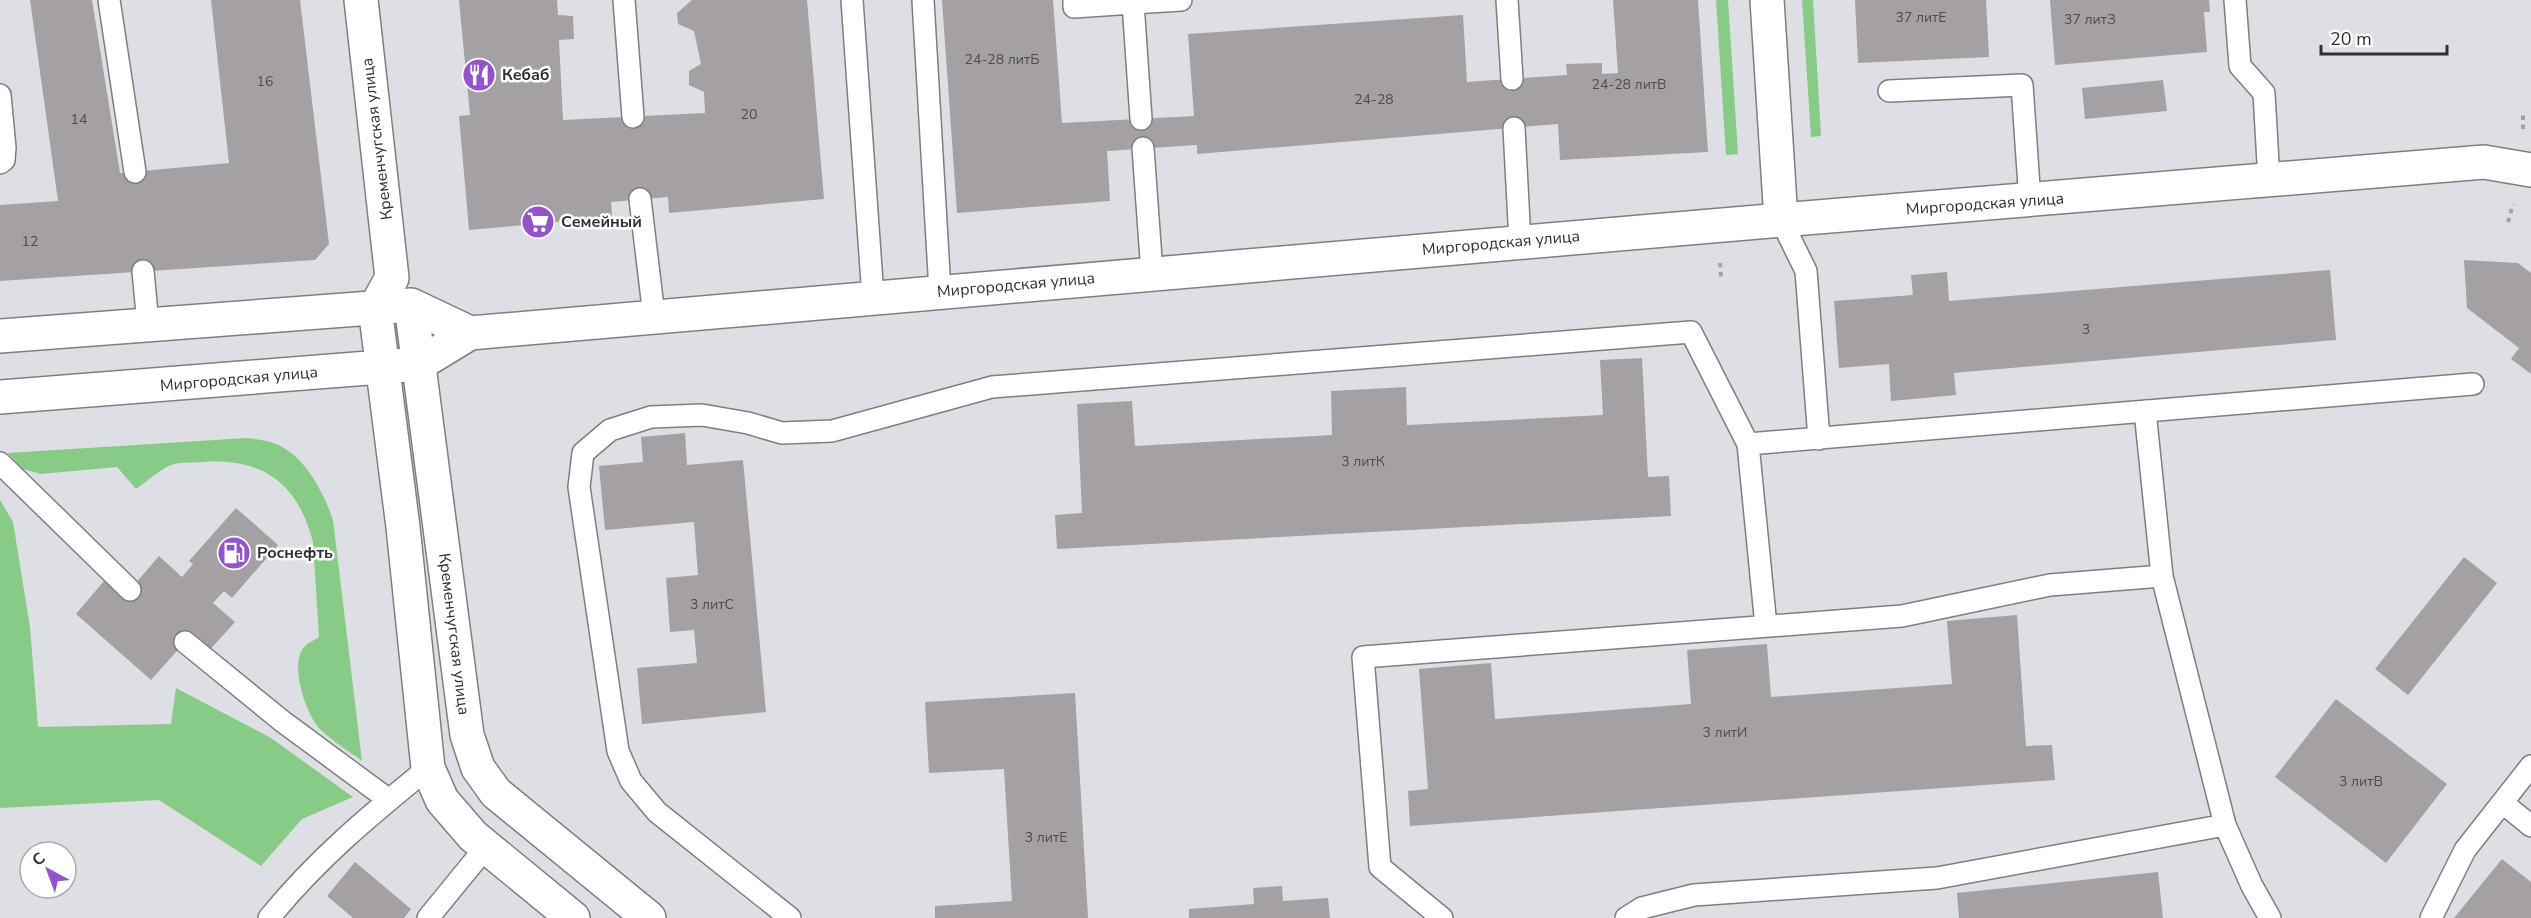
<svg xmlns="http://www.w3.org/2000/svg" width="2531" height="918" font-family="'Nunito Sans',sans-serif">
<rect width="100%" height="100%" fill="#dedfe4"/>
<!-- green -->
<path fill="#87cb86" d="M1716 0H1728L1738 154 1726 155Z
M1802 0H1813L1821 136 1811 137Z
M247 438C255 439 263 440 270 442 303 451 323 491 333 520L362 761C349 751 333 742 321 730 306 716 289 664 304 647 307 643 315 640 319 637L313 542C297 482 263 458 202 462 193 463 183 462 174 464 162 467 147 482 136 489L117 467 41 474 23 469 8 453Z
M0 500 13 522 30 627 38 727 171 724 176 688 271 738 353 797 302 819 261 866 159 800 0 808Z"/>
<!-- building -->
<path fill="#a5a0a4" d="M30 0H92L120 173 229 163 211 0H300L329 244 315 260 0 281V205L58 201Z
M459 0H557L558 15 573 16 574 39 559 40 563 120 705 113 704 92 689 85V71L701 64 694 31 678 24 677 13 692 0H807L824 199 669 213 668 197 611 202 612 217 469 230 459 116 470 115Z
M942 0H1053L1062 123 1194 116 1188 34 1463 15 1467 82 1567 75 1566 64 1602 63V74L1618 73 1613 0H1698L1708 152 1560 160 1558 124 1197 154V145L1107 151 1110 201 957 213Z
M1855 0H1986L1989 57 1858 63Z
M2050 0H2209L2210 12H2204L2207 52 2055 65Z
M2163 80 2167 111 2085 119 2082 88Z
M2464 260 2518 263 2531 273V374L2511 359 2519 348 2467 308Z
M2330 270 2336 340 1954 373 1956 395 1891 401 1889 364 1839 368 1834 301 1913 295 1911 275 1947 272 1949 301Z
M1642 358 1648 477 1669 476 1671 516 1057 549 1055 515 1082 513 1077 404 1132 401 1135 446 1332 435 1331 391 1406 387 1407 425 1603 415 1600 360Z
M685 433 687 465 743 460 766 712 642 724 637 668 697 663 694 630 670 632 666 578 698 575 694 522 605 530 599 466 643 462 641 437Z
M236 508 278 545 232 598 224 591 213 603 235 622 206 654 185 642 151 680 76 614 104 581 123 598 159 556 182 577 193 564 189 561Z
M2464 557 2497 583 2408 695 2375 669Z
M2017 615 2026 746 2052 745 2055 780 1410 826 1408 791 1428 789 1419 669 1491 663 1495 719 1691 704 1687 650 1767 644 1771 697 1952 684 1947 621Z
M1075 693 1088 918H935V906L1012 901 1004 769 929 773 925 702Z
M2336 699 2447 784 2386 863 2275 777Z
M2502 859 2531 882V918H2454Z
M355 862 411 909 404 918H353L327 896Z
M2158 872 2163 918H1959L1957 893Z
M1282 886 1283 901 1328 898 1330 918H1189V909L1254 904 1253 888Z"/>
<g fill="none" stroke-linecap="round" stroke-linejoin="round">
<defs>
<path id="lane" d="M109 0 135 172
M624 0 633 117
M852 0 873 297
M923 0 940 291
M1074 0V7L1133 3 1141 119
M1507 0 1512 79
M2235 0 2240 66 2264 93 2269 181
M1133 3 1181 0
M1889 91 2022 85 2030 201
M0 95 5 148 4 160 0 163
M1514 128 1520 242
M1143 148 1152 273
M640 199 654 316
M1781 220 1806 271 1819 439
M143 271 148 324
M2145 411 2162 576 2225 825 2252 886 2270 918
M1748 444 2473 384
M0 463 130 590
M185 642 282 721 389 800
M2503 803 2531 826
M269 918C317 859 369 816 428 768
M428 918 486 847
M790 918 657 812 631 781 618 751 579 487 583 453 610 430 651 417 702 415 748 423 782 433 832 431 992 387 1691 332 1748 444 1766 626
M1442 918 1380 867 1363 657 1902 616 2050 585 2162 576
M1626 918 1642 908 1694 895 1937 878 2225 825
M2431 918 2465 850 2531 766"/>
<path id="street" d="M361 0 392 278 375 308
M1781 220 2484 162 2531 170"/>
<path id="secondary" d="M411 305 467 735 478 768 496 793 649 918
M375 308 403 527 428 768 442 800 473 836 573 918
M0 336 411 305 470 333
M0 397 419 364 470 333 1781 220 1767 0"/>
</defs>
<!-- lane casing -->
<use href="#lane" stroke="#7e7e83" stroke-width="24"/>
<!-- street casing -->
<use href="#street" stroke="#7e7e83" stroke-width="36"/>
<!-- secondary casing -->
<use href="#secondary" stroke="#7e7e83" stroke-width="36"/>
<!-- path -->
<path stroke="#a2a3a7" stroke-width="4" stroke-dasharray="4.5 4.5" stroke-linecap="butt" d="M2523 129V115
M2508 222 2513 204
M1720 263 1721 278"/>
<!-- lane -->
<use href="#lane" stroke="#fff" stroke-width="21"/>
<!-- street -->
<use href="#street" stroke="#fff" stroke-width="33"/>
<!-- secondary -->
<use href="#secondary" stroke="#fff" stroke-width="33"/>
</g>
<!-- icons -->
<defs>
<symbol id="restaurant-disc" viewBox="-11 -11 22 22"><circle r="9.5" fill="#9454c9" stroke="#fff"/><path d="M-5-6h1v4h1v-4h1v4h1v-4h1v5L-1.5 .5V6h-2V.5L-5-1ZM5-6V6H3V1.5H1.5Q1.5-4 5-6Z" fill="#fff"/></symbol>
<symbol id="supermarket-disc" viewBox="-11 -11 22 22"><circle r="9.5" fill="#9454c9" stroke="#fff"/><path d="M-6-5.5h2.5l.6 2H6L4.5 2H-2.5L-4.4-4H-6ZM-1.5 3.2a1.3 1.3 0 1 0 .1 0ZM3 3.2a1.3 1.3 0 1 0 .1 0Z" fill="#fff"/></symbol>
<symbol id="fuel-disc" viewBox="-11 -11 22 22"><circle r="9.5" fill="#9454c9" stroke="#fff"/><path d="M-5.5-6h7V0h2V4h1.3V-2.5L3-4.5l.8-.8L6-3V5H2.5V1h-1V6h-7ZM-4.2-4.7v3.2H.2V-4.7Z" fill="#fff"/></symbol>
</defs>
<g fill-rule="evenodd">
<use href="#restaurant-disc" x="460" y="56" width="38" height="38"/>
<use href="#supermarket-disc" x="519" y="203" width="38" height="38"/>
<use href="#fuel-disc" x="215" y="534" width="38" height="38"/>
</g>
<g text-anchor="middle" dominant-baseline="central" stroke-width="5" stroke-linejoin="round" paint-order="stroke">
<!-- number labels -->
<g font-size="14" fill="#4d4c4e">
<text x="1921" y="17">37 литЕ</text>
<text x="2090" y="19">37 литЗ</text>
<text x="1002" y="59">24-28 литБ</text>
<text x="265" y="81">16</text>
<text x="1629" y="84">24-28 литВ</text>
<text x="1374" y="99">24-28</text>
<text x="749" y="114">20</text>
<text x="79" y="119">14</text>
<text x="30" y="241">12</text>
<text x="2086" y="329">3</text>
<text x="1363" y="461">3 литК</text>
<text x="712" y="604">3 литС</text>
<text x="1725" y="732">3 литИ</text>
<text x="2361" y="781">3 литВ</text>
<text x="1046" y="837">3 литЕ</text>
</g>
<!-- poi labels -->
<g font-size="16" font-weight="bold" fill="#303032" stroke="#fff" text-anchor="start">
<text x="502" y="75">Кебаб</text>
<text x="561" y="222">Семейный</text>
<text x="257" y="553">Роснефть</text>
</g>
<!-- street labels -->
<g font-size="16" fill="#303032" stroke="#fff">
<text transform="translate(377 139) rotate(-97)">Кременчугская улица</text>
<text transform="translate(1985 204) rotate(-4)">Миргородская улица</text>
<text transform="translate(1501 243) rotate(-5)">Миргородская улица</text>
<text transform="translate(1016 285) rotate(-5)">Миргородская улица</text>
<text transform="translate(239 379) rotate(-5)">Миргородская улица</text>
<text transform="translate(454 634) rotate(83)">Кременчугская улица</text>
</g>
</g>
<!-- north arrow -->
<g transform="translate(48 870) rotate(319)"><circle r="28" fill="#ffffff" stroke="#acacad" stroke-width="1.5"/>
<path d="M0-4.5L10 22L0 15L-10 22Z" fill="#9454c9"/>
<text y="-9" font-size="16" font-weight="bold" text-anchor="middle" fill="#303032">С</text>
</g>
<!-- scale -->
<path d="M2321 45v9h126v-9" fill="none" stroke="#303032" stroke-width="3"/>
<text x="2330" y="45" font-size="18" fill="#303032" stroke="#ffffff" stroke-width="4.5" paint-order="stroke">20 m</text>
</svg>
